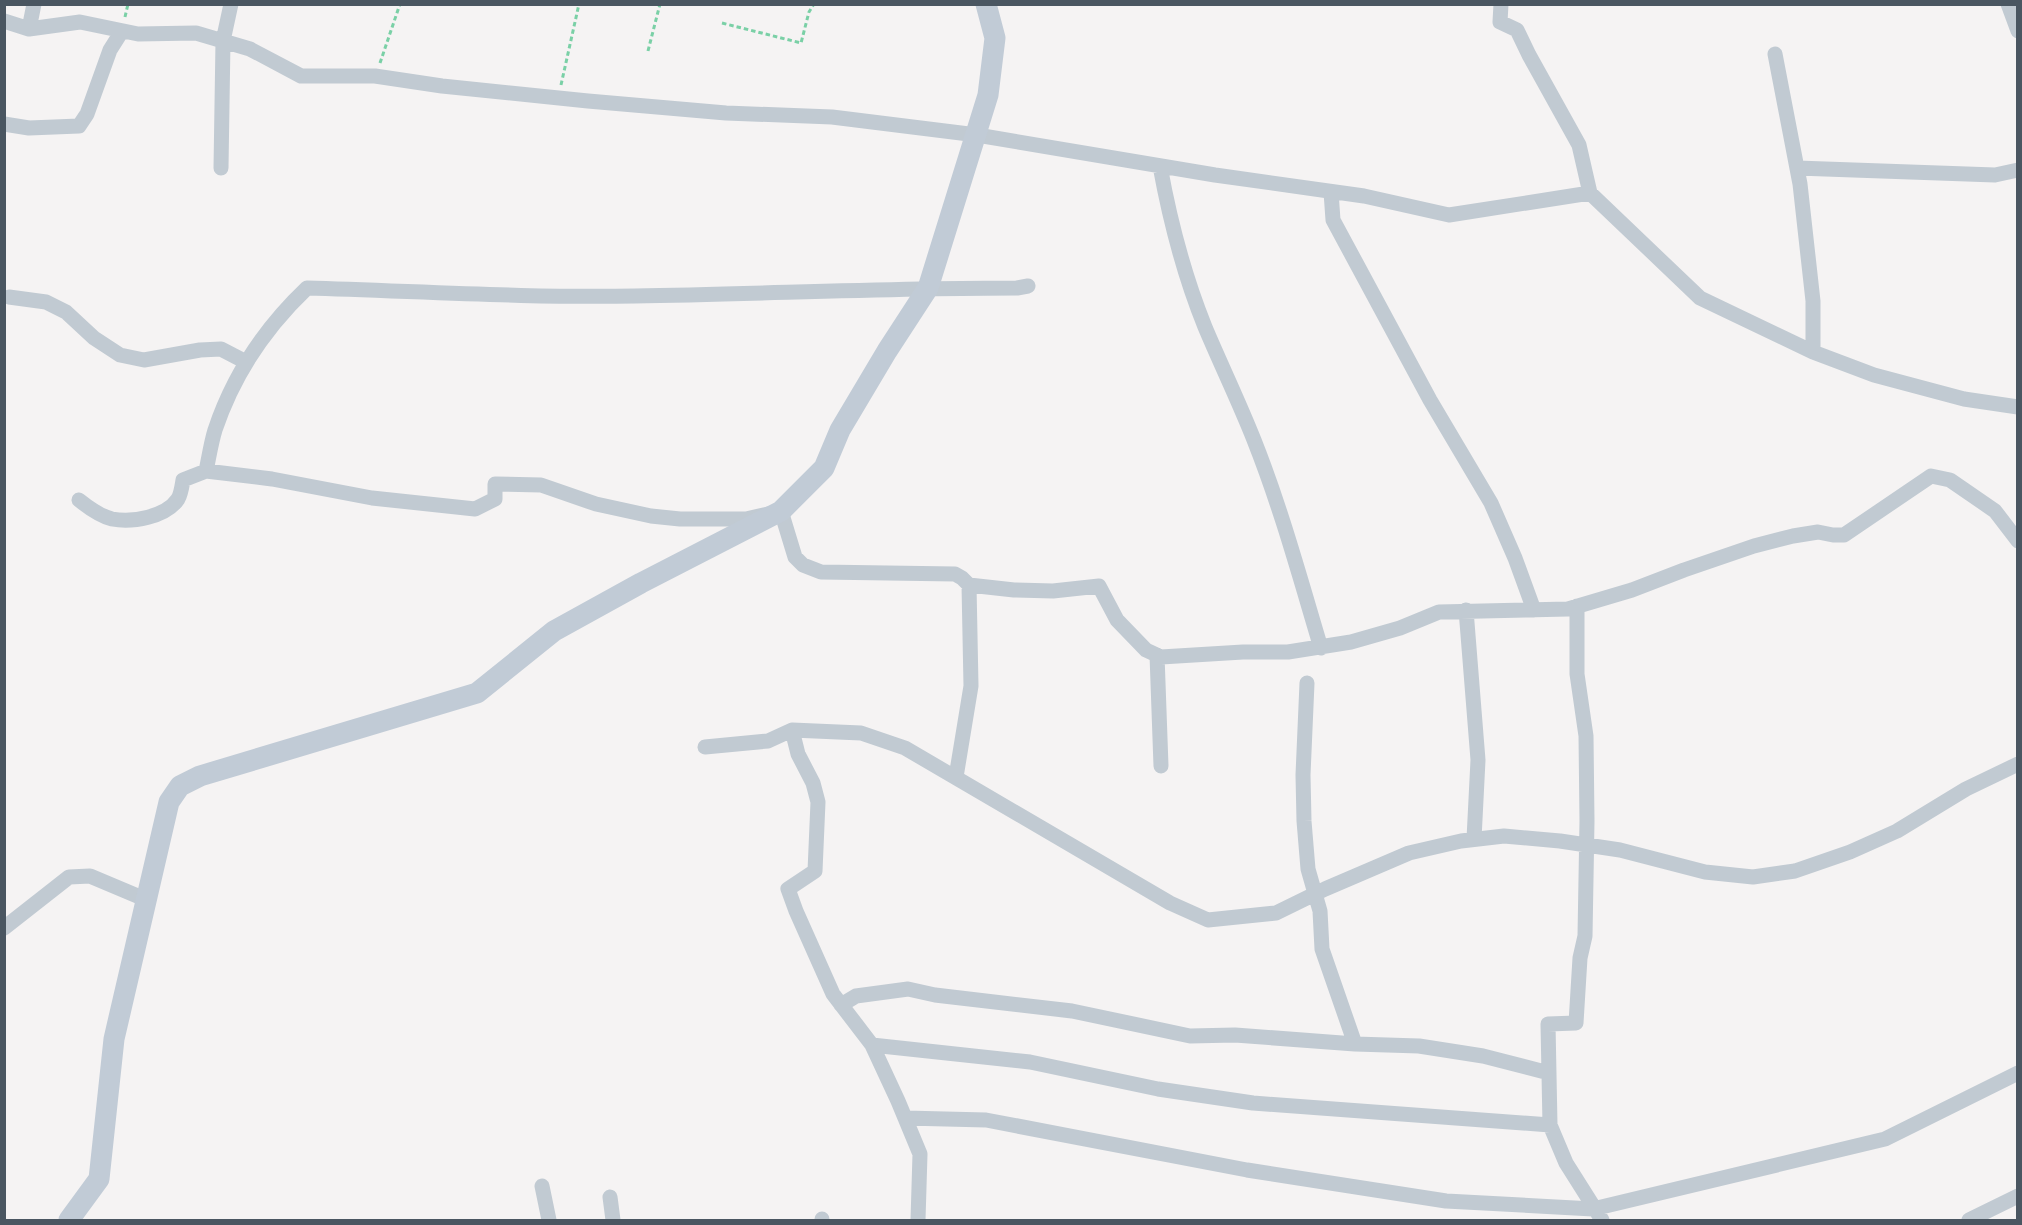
<svg xmlns="http://www.w3.org/2000/svg" width="2022" height="1225" font-family="'Source Sans 3',sans-serif">
<rect width="100%" height="100%" fill="#f5f3f3"/>
<g fill="none" stroke-linecap="round" stroke-linejoin="round">
<!-- path -->
<path stroke="#7ad0a6" stroke-width="3" stroke-dasharray="4.5 3" stroke-linecap="butt" d="M125 17 128 4
M722 23 801 43 809 12 814 4
M648 51 660 4
M380 63 400 4
M561 85 579 4"/>
<!-- street -->
<path stroke="#c1cad2" stroke-width="15" d="M1501 4 1500 22 1517 30 1529 55 1579 145 1590 193 1700 298 1813 352 1874 375 1964 399 2018 407
M2008 4 2018 31
M4 21 29 29 80 22 138 34 196 33 250 49 301 76H375L442 86 588 101 726 113 832 117 977 135 1215 175 1364 196 1449 215 1590 193
M29 29 34 4
M1775 54 1800 184 1813 301V352
M4 124 29 128 79 126 87 114 110 50 122 31
M1160 166C1170 221 1184 275 1205 327 1221 365 1239 402 1254 440 1281 508 1300 578 1321 648
M221 168 223 41 231 4
M1797 168 1995 175 2018 170
M1331 192 1333 220 1430 400 1491 503 1515 558 1534 610
M9 297 46 302 66 312 94 338 120 355 144 360 200 350 221 349 246 362
M206 471C209 457 211 443 215 430 233 376 266 327 307 288 416 291 525 298 635 296 762 294 889 288 1017 288L1028 286
M79 500C89 508 100 516 112 519 132 523 166 517 178 499 181 494 182 486 183 480L206 471 272 479 372 498 475 509 495 499V484L541 485 596 504 651 516 680 519H746L781 511 795 557 803 565 821 572 955 574 962 578 969 585 971 686 956 777
M969 585 1014 590 1053 591 1099 586 1117 620 1146 650 1161 657 1243 652H1288L1351 642 1400 628 1439 612 1568 609 1632 590 1684 570 1754 546 1793 536 1818 532 1833 535H1844L1931 476 1950 480 1995 511 2018 541
M1577 606V674L1586 736 1587 821 1585 936 1580 958 1576 1023 1548 1024 1550 1125 1566 1163 1602 1220
M1466 610 1478 760 1474 839
M1157 655 1161 766
M1307 683 1303 775 1304 821 1308 869 1320 911 1322 949 1355 1044
M792 730 798 754 813 783 818 802 815 871 788 889 796 911 833 994 872 1045 898 1101 920 1154 918 1220
M705 747 768 741 792 730 861 733 905 748 1170 903 1208 920 1276 913 1325 889 1409 853 1461 841 1504 836 1560 841 1620 850 1705 872 1753 877 1795 871 1850 852 1897 831 1966 789 2018 764
M4 928 69 877 90 876 147 900
M841 1005 856 996 908 989 935 995 1072 1011 1190 1036 1235 1035 1355 1044 1419 1046 1483 1056 1549 1073
M872 1045 1030 1062 1158 1089 1253 1103 1550 1125
M905 1118 986 1120 1247 1170 1446 1201 1593 1209 1885 1139 2018 1073
M542 1186 549 1220
M610 1197 613 1220
M822 1219V1220
M1969 1220 2018 1196"/>
<!-- secondary -->
<path stroke="#c1cbd6" stroke-width="21" d="M69 1220 99 1179 114 1039 169 802 180 786 200 776 477 693 554 631 641 583 781 511 824 468 840 430 887 351 928 288 988 95 995 38 986 4"/>
</g>
<!-- border -->
<rect width="2022" height="1225" fill="none" stroke="#4a5661" stroke-width="12"/>
</svg>
